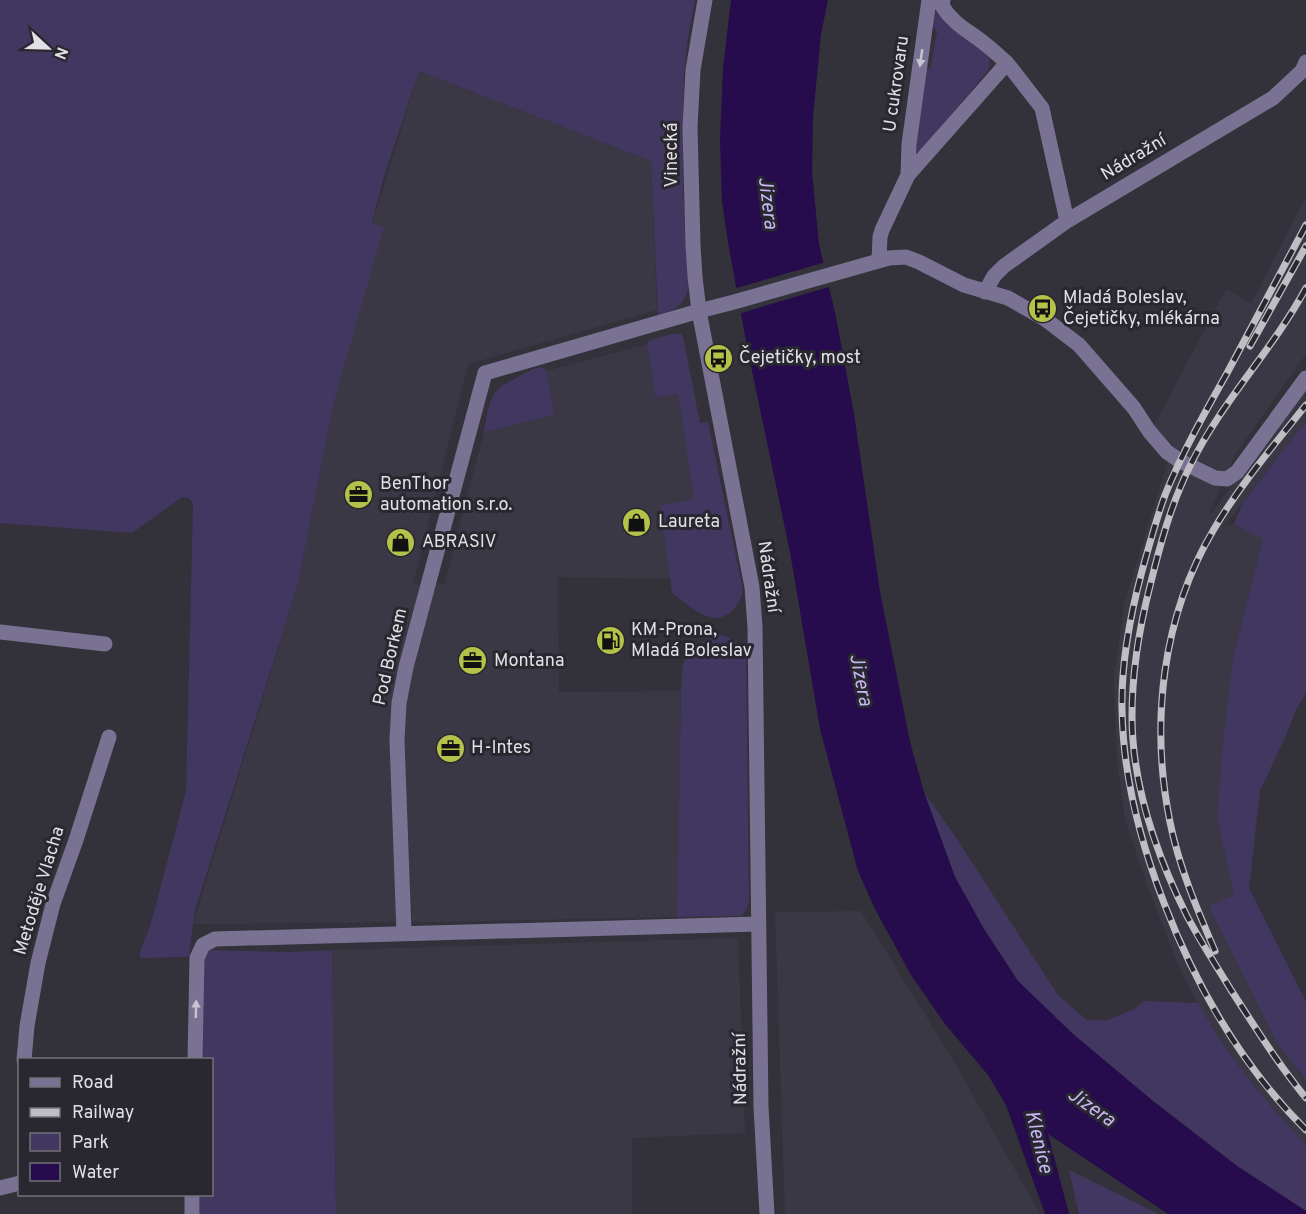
<svg xmlns="http://www.w3.org/2000/svg" width="1306" height="1214" font-family="Overpass,sans-serif">
<rect width="100%" height="100%" fill="#333139"/>
<!-- built -->
<path fill="#3b3846" d="M419 71 651 161 657 310 468 364 413 585 453 583 445 582 484 432 554 415 547 371 647 344 655 397 678 393 694 499 660 505 671 579 558 577 559 692 681 691 677 917 438 922 193 924 298 584 334 402 383 228 372 224Z
M1306 197V354L1235 455 1208 517 1306 391V421L1235 513 1222 527 1234 524 1263 538 1233 658 1217 818 1234 895 1300 1074 1306 1080V1145L1276 1114 1245 1076 1208 1021 1181 973 1147 885 1125 819 1117 762 1114 678 1124 604 1173 445 1154 426 1226 289 1251 303Z
M861 911 953 1060 1040 1214H785L775 912Z
M738 938 745 1133 632 1138V1214H336L332 950Z"/>
<!-- green -->
<path fill="#423760" d="M0 0H695L688 37 684 74 683 110V185L688 290C682 307 675 310 658 315L651 161 419 71 384 176 372 223 384 227 334 402 298 584 195 910 189 957 140 958V952L151 923 186 791 193 503 189 498 182 497 132 533 0 523Z
M935 11C942 14 945 23 951 28 961 37 983 47 989 58 991 63 989 68 987 72L921 150 918 152 915 150 923 64 930 70 937 32 929 21Z
M672 334H681L683 337 700 423 708 422 743 590C740 606 727 622 709 617 696 613 683 601 672 593L660 505 694 499 678 394 655 397 647 344 650 340Z
M541 367 547 371 554 415 484 432C487 416 488 397 501 386L533 369Z
M1306 421V693L1296 710 1284 740 1260 791 1249 888 1306 1002V1080L1278 1044 1209 906 1234 895 1217 818 1223 743 1233 658 1263 539 1234 524 1243 503Z
M718 634 733 639 746 651 749 902 745 912 741 916 677 917 681 691C682 682 681 670 684 662 690 648 705 639 718 634Z
M924 792 955 836 1058 995 1087 1020H1108L1134 1009 1144 1001 1198 1003C1227 1056 1265 1102 1306 1145V1211L1237 1166 1153 1101 1073 1034 1018 981 984 929 955 877Z
M205 950 289 952 332 950 336 1214H200V1195L212 1194V1060L200 1059 203 959Z
M1069 1170 1159 1214H1079Z"/>
<!-- water -->
<path fill="#260c4d" d="M731 0H828L821 34 813 117 812 172 819 244 836 317 854 414 880 592 910 742 924 792 955 877 984 929 1018 981 1073 1034 1153 1101 1237 1166 1306 1211V1214H1168L1048 1134 1069 1214H1045L1006 1105 988 1075 945 1024 911 975 876 911 858 871 820 729 790 552 747 347 728 242 722 201 720 141 723 68Z"/>
<!-- pier -->
<path fill="#333139" d="M826 262 832 286 738 314 733 289Z"/>
<g fill="none" stroke-linecap="round" stroke-linejoin="round">
<!-- minor -->
<path stroke="#797292" stroke-width="15" d="M705 0 693 70 690 127 693 245 695 277 699 311 752 587 755 627 761 1107 767 1214
M1007 63 1042 108 1067 221
M908 175 909 144 929 0
M879 261 880 237 882 230 908 175 1007 63C1000 57 993 50 985 44 968 30 955 26 942 6L943 0
M985 292 994 276 1004 266 1067 221 1273 98 1302 71 1306 62
M0 632 105 644
M404 933 397 740 399 703 406 667 485 373 699 311 734 302 889 258 906 257 919 262 964 285 1008 298 1045 319 1079 345 1134 408 1149 431 1167 452 1180 461 1215 478 1227 479 1237 472 1306 378
M24 1060 27 1026 38 963 53 904 76 840 109 737
M195 1060 197 958 203 945 215 939 758 924
M0 1188 20 1183
M192 1214V1194"/>
<defs>
<path id="rail" d="M1306 225C1279 275 1253 325 1226 375 1204 414 1182 453 1165 495 1156 520 1149 546 1142 571 1130 616 1121 663 1122 709 1123 777 1140 841 1164 903 1197 989 1241 1065 1306 1130
M1306 288C1272 351 1221 402 1190 466 1171 504 1160 545 1150 586 1139 629 1132 672 1132 716 1132 786 1156 854 1187 916 1200 941 1216 965 1231 990 1255 1027 1278 1064 1306 1098
M1250 346 1306 246
M1215 951C1197 909 1179 867 1170 822 1150 723 1162 616 1214 529 1240 485 1274 445 1306 405"/>
</defs>
<!-- rail casing -->
<use href="#rail" stroke="#c0bec4" stroke-width="7"/>
<!-- rail -->
<use href="#rail" stroke="#29272f" stroke-width="4.5" stroke-dasharray="14" stroke-linecap="butt"/>
</g>
<!-- one-way arrows -->
<defs><path id="oneway-solid" d="M-6-.8H1V-3.2L6.5 0L1 3.2V.8H-6Z" transform="scale(1.5)"/></defs>
<g fill="#c7c4d0">
<use href="#oneway-solid" transform="translate(921 58) rotate(98)"/>
<use href="#oneway-solid" transform="translate(196 1009) rotate(-89)"/>
</g>
<!-- icons -->
<defs>
<symbol id="bus-disc" viewBox="-11 -11 22 22"><circle r="9.5" fill="#b4c24a" stroke="#29272f"/><path d="M-5-6H5V4H4V6H2V4H-2V6H-4V4H-5ZM-3.5-4V0h7V-4ZM-3.5 1.2v1.5H-2V1.2ZM2 1.2v1.5H3.5V1.2Z" fill="#111"/></symbol>
<symbol id="office-disc" viewBox="-11 -11 22 22"><circle r="9.5" fill="#b4c24a" stroke="#29272f"/><path d="M-6-3h4V-5.5h4V-3h4V5H-6ZM-1-4.5V-3h2v-1.5ZM-6 0V1H6V0Z" fill="#111"/></symbol>
<symbol id="shop-disc" viewBox="-11 -11 22 22"><circle r="9.5" fill="#b4c24a" stroke="#29272f"/><path d="M-5-2.5h2.3a2.7 3.5 0 0 1 5.4 0H5L5.5 6h-11ZM-1.5-2.5h3a1.5 2.3 0 0 0-3 0Z" fill="#111"/></symbol>
<symbol id="fuel-disc" viewBox="-11 -11 22 22"><circle r="9.5" fill="#b4c24a" stroke="#29272f"/><path d="M-5.5-6h7V0h2V4h1.3V-2.5L3-4.5l.8-.8L6-3V5H2.5V1h-1V6h-7ZM-4.2-4.7v3.2H.2V-4.7Z" fill="#111"/></symbol>
</defs>
<g fill-rule="evenodd">
<use href="#bus-disc" x="1026" y="292" width="33" height="33"/>
<use href="#bus-disc" x="702" y="342" width="33" height="33"/>
<use href="#office-disc" x="342" y="478" width="33" height="33"/>
<use href="#shop-disc" x="620" y="506" width="33" height="33"/>
<use href="#shop-disc" x="384" y="526" width="33" height="33"/>
<use href="#fuel-disc" x="594" y="624" width="33" height="33"/>
<use href="#office-disc" x="456" y="644" width="33" height="33"/>
<use href="#office-disc" x="434" y="732" width="33" height="33"/>
</g>
<g text-anchor="middle" dominant-baseline="central" stroke-width="6" stroke-linejoin="round" paint-order="stroke">
<!-- street labels -->
<g font-size="18" fill="#e1e0e5" stroke="#29272f">
<text transform="translate(897 84) rotate(-82)">U cukrovaru</text>
<text transform="translate(672 155) rotate(-90)">Vinecká</text>
<text transform="translate(1134 158) rotate(-31)">Nádražní</text>
<text transform="translate(768 577) rotate(82)">Nádražní</text>
<text transform="translate(391 657) rotate(-77)">Pod Borkem</text>
<text transform="translate(40 891) rotate(-73)">Metoděje Vlacha</text>
<text transform="translate(741 1069) rotate(-91)">Nádražní</text>
</g>
<!-- poi labels -->
<g font-size="18" fill="#e1e0e5" stroke="#29272f" text-anchor="start">
<text x="1063" y="298">Mladá Boleslav,<tspan x="1063" dy="21">Čejetičky, mlékárna</tspan></text>
<text x="739" y="358">Čejetičky, most</text>
<text x="380" y="484">BenThor<tspan x="380" dy="21">automation s.r.o.</tspan></text>
<text x="658" y="522">Laureta</text>
<text x="422" y="542">ABRASIV</text>
<text x="631" y="630">KM-Prona,<tspan x="631" dy="21">Mladá Boleslav</tspan></text>
<text x="494" y="661">Montana</text>
<text x="471" y="748">H-Intes</text>
</g>
<!-- water labels -->
<g font-size="20" font-style="italic" fill="#c6b8f4" stroke="#29272f">
<text transform="translate(767 203) rotate(83)">Jizera</text>
<text transform="translate(860 680) rotate(79)">Jizera</text>
<text transform="translate(1091 1108) rotate(35)">Jizera</text>
<text transform="translate(1038 1142) rotate(76)">Klenice</text>
</g>
</g>
<!-- legend -->
<rect x="18" y="1058" width="195" height="138" fill="#29272f" stroke="#737178" stroke-width="1.5"/>
<rect x="30" y="1078" width="30" height="9" fill="#797292" stroke="#737178" stroke-width="1.5"/>
<text x="72" y="1088" font-size="18" fill="#e1e0e5">Road</text>
<rect x="30" y="1108" width="30" height="9" fill="#c0bec4" stroke="#737178" stroke-width="1.5"/>
<text x="72" y="1118" font-size="18" fill="#e1e0e5">Railway</text>
<rect x="30" y="1133" width="30" height="18" fill="#423760" stroke="#737178" stroke-width="1.5"/>
<text x="72" y="1148" font-size="18" fill="#e1e0e5">Park</text>
<rect x="30" y="1163" width="30" height="18" fill="#260c4d" stroke="#737178" stroke-width="1.5"/>
<text x="72" y="1178" font-size="18" fill="#e1e0e5">Water</text>
<!-- north arrow -->
<g transform="translate(48 48) rotate(112)" stroke="#29272f" stroke-width="4.5" paint-order="stroke">
<path d="M0-4.5L10 22L0 15L-10 22Z" fill="#e1e0e5"/>
<text y="-9" font-size="16" font-weight="bold" text-anchor="middle" fill="#e1e0e5">N</text>
</g>
</svg>
